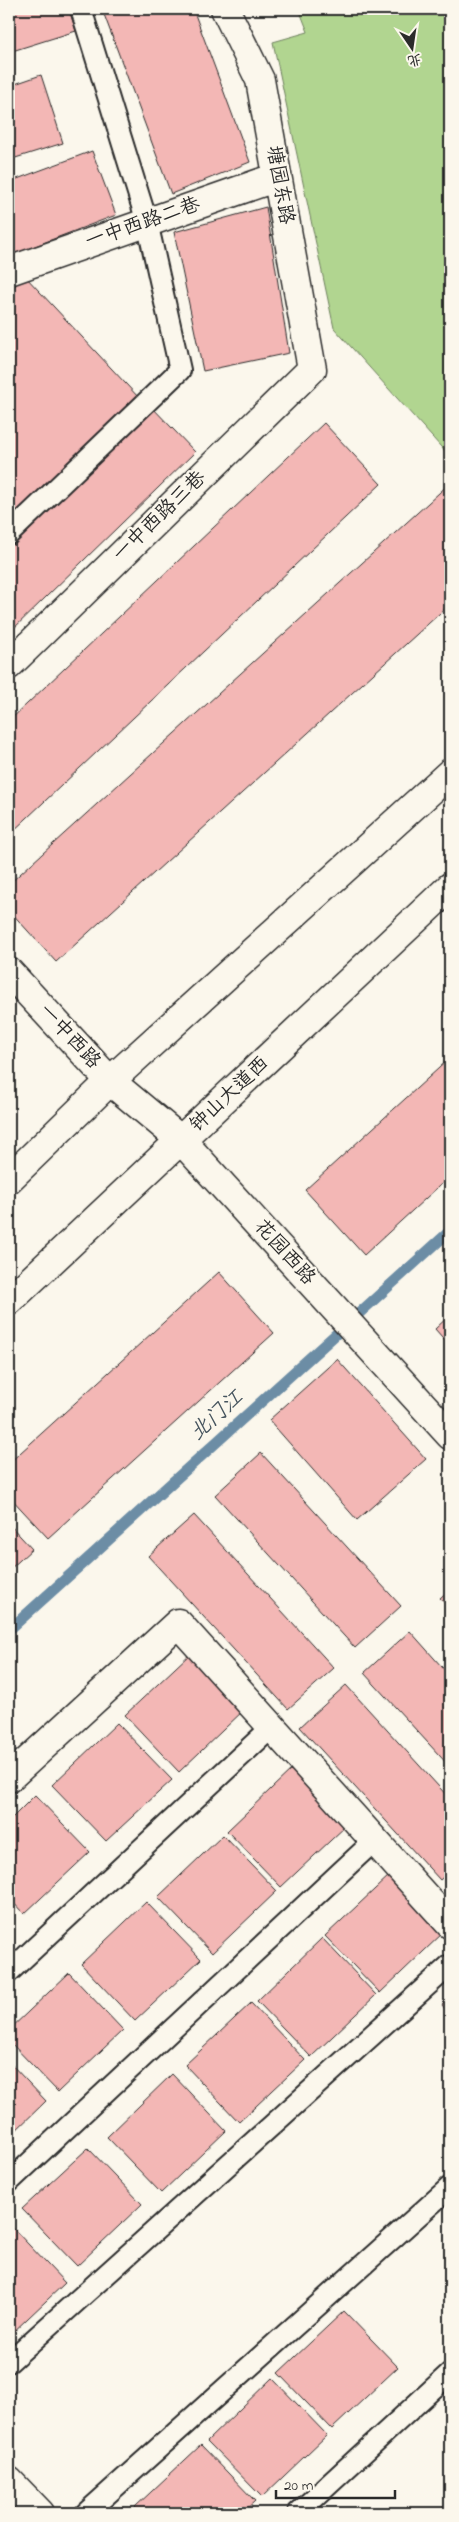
<svg xmlns="http://www.w3.org/2000/svg" width="459" height="2522" font-family="'Indie Flower','LXGW WenKai TC',sans-serif">
<rect width="100%" height="100%" fill="#fbf7ec"/>
<filter id="ink" filterUnits="userSpaceOnUse"><feTurbulence type="fractalNoise" baseFrequency=".02" numOctaves="2"/><feDisplacementMap in="SourceGraphic" scale="10" xChannelSelector="R" yChannelSelector="G"/><feConvolveMatrix kernelMatrix="1 2 1 2 8 2 1 2 1" color-interpolation-filters="sRGB"/></filter>
<g filter="url(#ink)">
<!-- green -->
<path fill="#b1d590" stroke="#6e805e" d="M299 9H450V457L334 328 273 42 308 32Z"/>
<g fill="none" stroke-linecap="round" stroke-linejoin="round">
<!-- stream -->
<path stroke="#6c8da5" stroke-width="11" d="M9 1630 450 1231"/>
</g>
<!-- building -->
<path fill="#f3b7b5" stroke="#2b2b2b" d="M9 9H69L76 31 9 52Z
M102 9H193L250 162 171 194Z
M41 75 63 143 9 160V86Z
M92 151 116 215 9 256V182Z
M266 207 289 353 203 371 174 232Z
M25 276 140 399 9 518V291Z
M150 405 195 452 9 633V543Z
M324 423 381 484 9 835V721Z
M450 483V604L56 962 9 910V884Z
M450 1058V1176L364 1255 305 1190Z
M219 1272 274 1333 48 1538 9 1496V1463Z
M450 1315V1346L435 1329Z
M337 1359 426 1459 357 1520 269 1420Z
M261 1453 401 1606 355 1648 215 1495Z
M194 1515 334 1668 288 1709 148 1556Z
M9 1524 32 1549 9 1570Z
M450 1589V1609L440 1598Z
M410 1631 450 1676V1767L364 1673Z
M191 1653 245 1709 179 1772 125 1715Z
M346 1685 450 1799V1871L440 1880 300 1727Z
M117 1723 172 1780 106 1841 52 1785Z
M293 1768 347 1825 281 1887 227 1831Z
M35 1795 90 1852 24 1914 9 1898V1821Z
M223 1835 277 1891 212 1953 158 1897Z
M391 1874 445 1931 380 1993 325 1936Z
M146 1902 201 1959 135 2021 81 1964Z
M322 1938 376 1995 311 2057 257 2001Z
M69 1973 123 2030 58 2092 9 2041V2030Z
M450 1998V2015L442 2005Z
M251 2003 305 2060 239 2122 185 2065Z
M9 2062 46 2101 9 2137Z
M172 2074 226 2131 161 2193 107 2137Z
M88 2148 142 2204 77 2266 22 2209Z
M11 2226 65 2283 9 2336V2228Z
M344 2311 398 2367 332 2429 278 2373Z
M272 2378 327 2435 262 2497 207 2441Z
M201 2445 255 2501 242 2513H141L135 2507Z"/>
<g fill="none" stroke-linecap="round" stroke-linejoin="round">
<defs>
<path id="lane" d="M9 534 180 370 147 222 81 9
M9 1972 272 1727
M9 2182 375 1840
M9 2362 450 1965
M86 2513 450 2187
M298 2513 450 2373"/>
<path id="street" d="M9 271 277 177
M9 665 312 369 260 80 225 9
M9 1778 178 1623 450 1924
M9 2481 40 2513"/>
<path id="secondary" d="M9 972 110 1081 182 1141 450 1435"/>
<path id="highway" d="M9 1179 110 1081 450 773
M9 1301 450 887"/>
</defs>
<!-- lane casing -->
<use href="#lane" stroke="#2b2b2b" stroke-width="24"/>
<!-- street casing -->
<use href="#street" stroke="#2b2b2b" stroke-width="31"/>
<!-- secondary casing -->
<use href="#secondary" stroke="#2b2b2b" stroke-width="31"/>
<!-- highway casing -->
<use href="#highway" stroke="#2b2b2b" stroke-width="31"/>
<!-- lane -->
<use href="#lane" stroke="#fbf7ec" stroke-width="20"/>
<!-- street -->
<use href="#street" stroke="#fbf7ec" stroke-width="28"/>
<!-- secondary -->
<use href="#secondary" stroke="#fbf7ec" stroke-width="28"/>
<!-- highway -->
<use href="#highway" stroke="#fbf7ec" stroke-width="28"/>
</g>
</g>
<g text-anchor="middle" dominant-baseline="central" stroke-width="4.5" stroke-linejoin="round" paint-order="stroke">
<!-- street labels -->
<g font-size="20" fill="#2b2b2b" stroke="#fbf7ec">
<text transform="translate(279 185) rotate(80)">塘园东路</text>
<text transform="translate(143 224) rotate(-19)">一中西路二巷</text>
<text transform="translate(160 517) rotate(-44)">一中西路三巷</text>
<text transform="translate(69 1037) rotate(47)">一中西路</text>
<text transform="translate(230 1095) rotate(-43)">钟山大道西</text>
<text transform="translate(284 1253) rotate(48)">花园西路</text>
</g>
<!-- water labels -->
<g font-size="21" font-style="italic" fill="#46545e" stroke="#fbf7ec">
<text transform="translate(217 1416) rotate(-42)">北门江</text>
</g>
</g>
<!-- margin -->
<rect width="459" height="2522" fill="none" stroke="#fbf7ec" stroke-width="30"/>
<rect x="15" y="15" width="429" height="2492" fill="none" stroke="#2b2b2b" stroke-width="2" filter="url(#ink)"/>
<!-- north arrow -->
<g transform="translate(412 48) rotate(167)" stroke="#fbf7ec" stroke-width="4" paint-order="stroke">
<path d="M0-4L9 19L0 12L-9 19Z" fill="#2b2b2b"/>
<text y="-8" font-size="14" font-weight="bold" text-anchor="middle" fill="#2b2b2b">北</text>
</g>
<!-- scale -->
<path d="M276 2490v8h119v-8" fill="none" stroke="#2b2b2b" stroke-width="2.5"/>
<text x="284" y="2490" font-size="15" fill="#2b2b2b" stroke="#fbf7ec" stroke-width="4" paint-order="stroke">20 m</text>
</svg>
